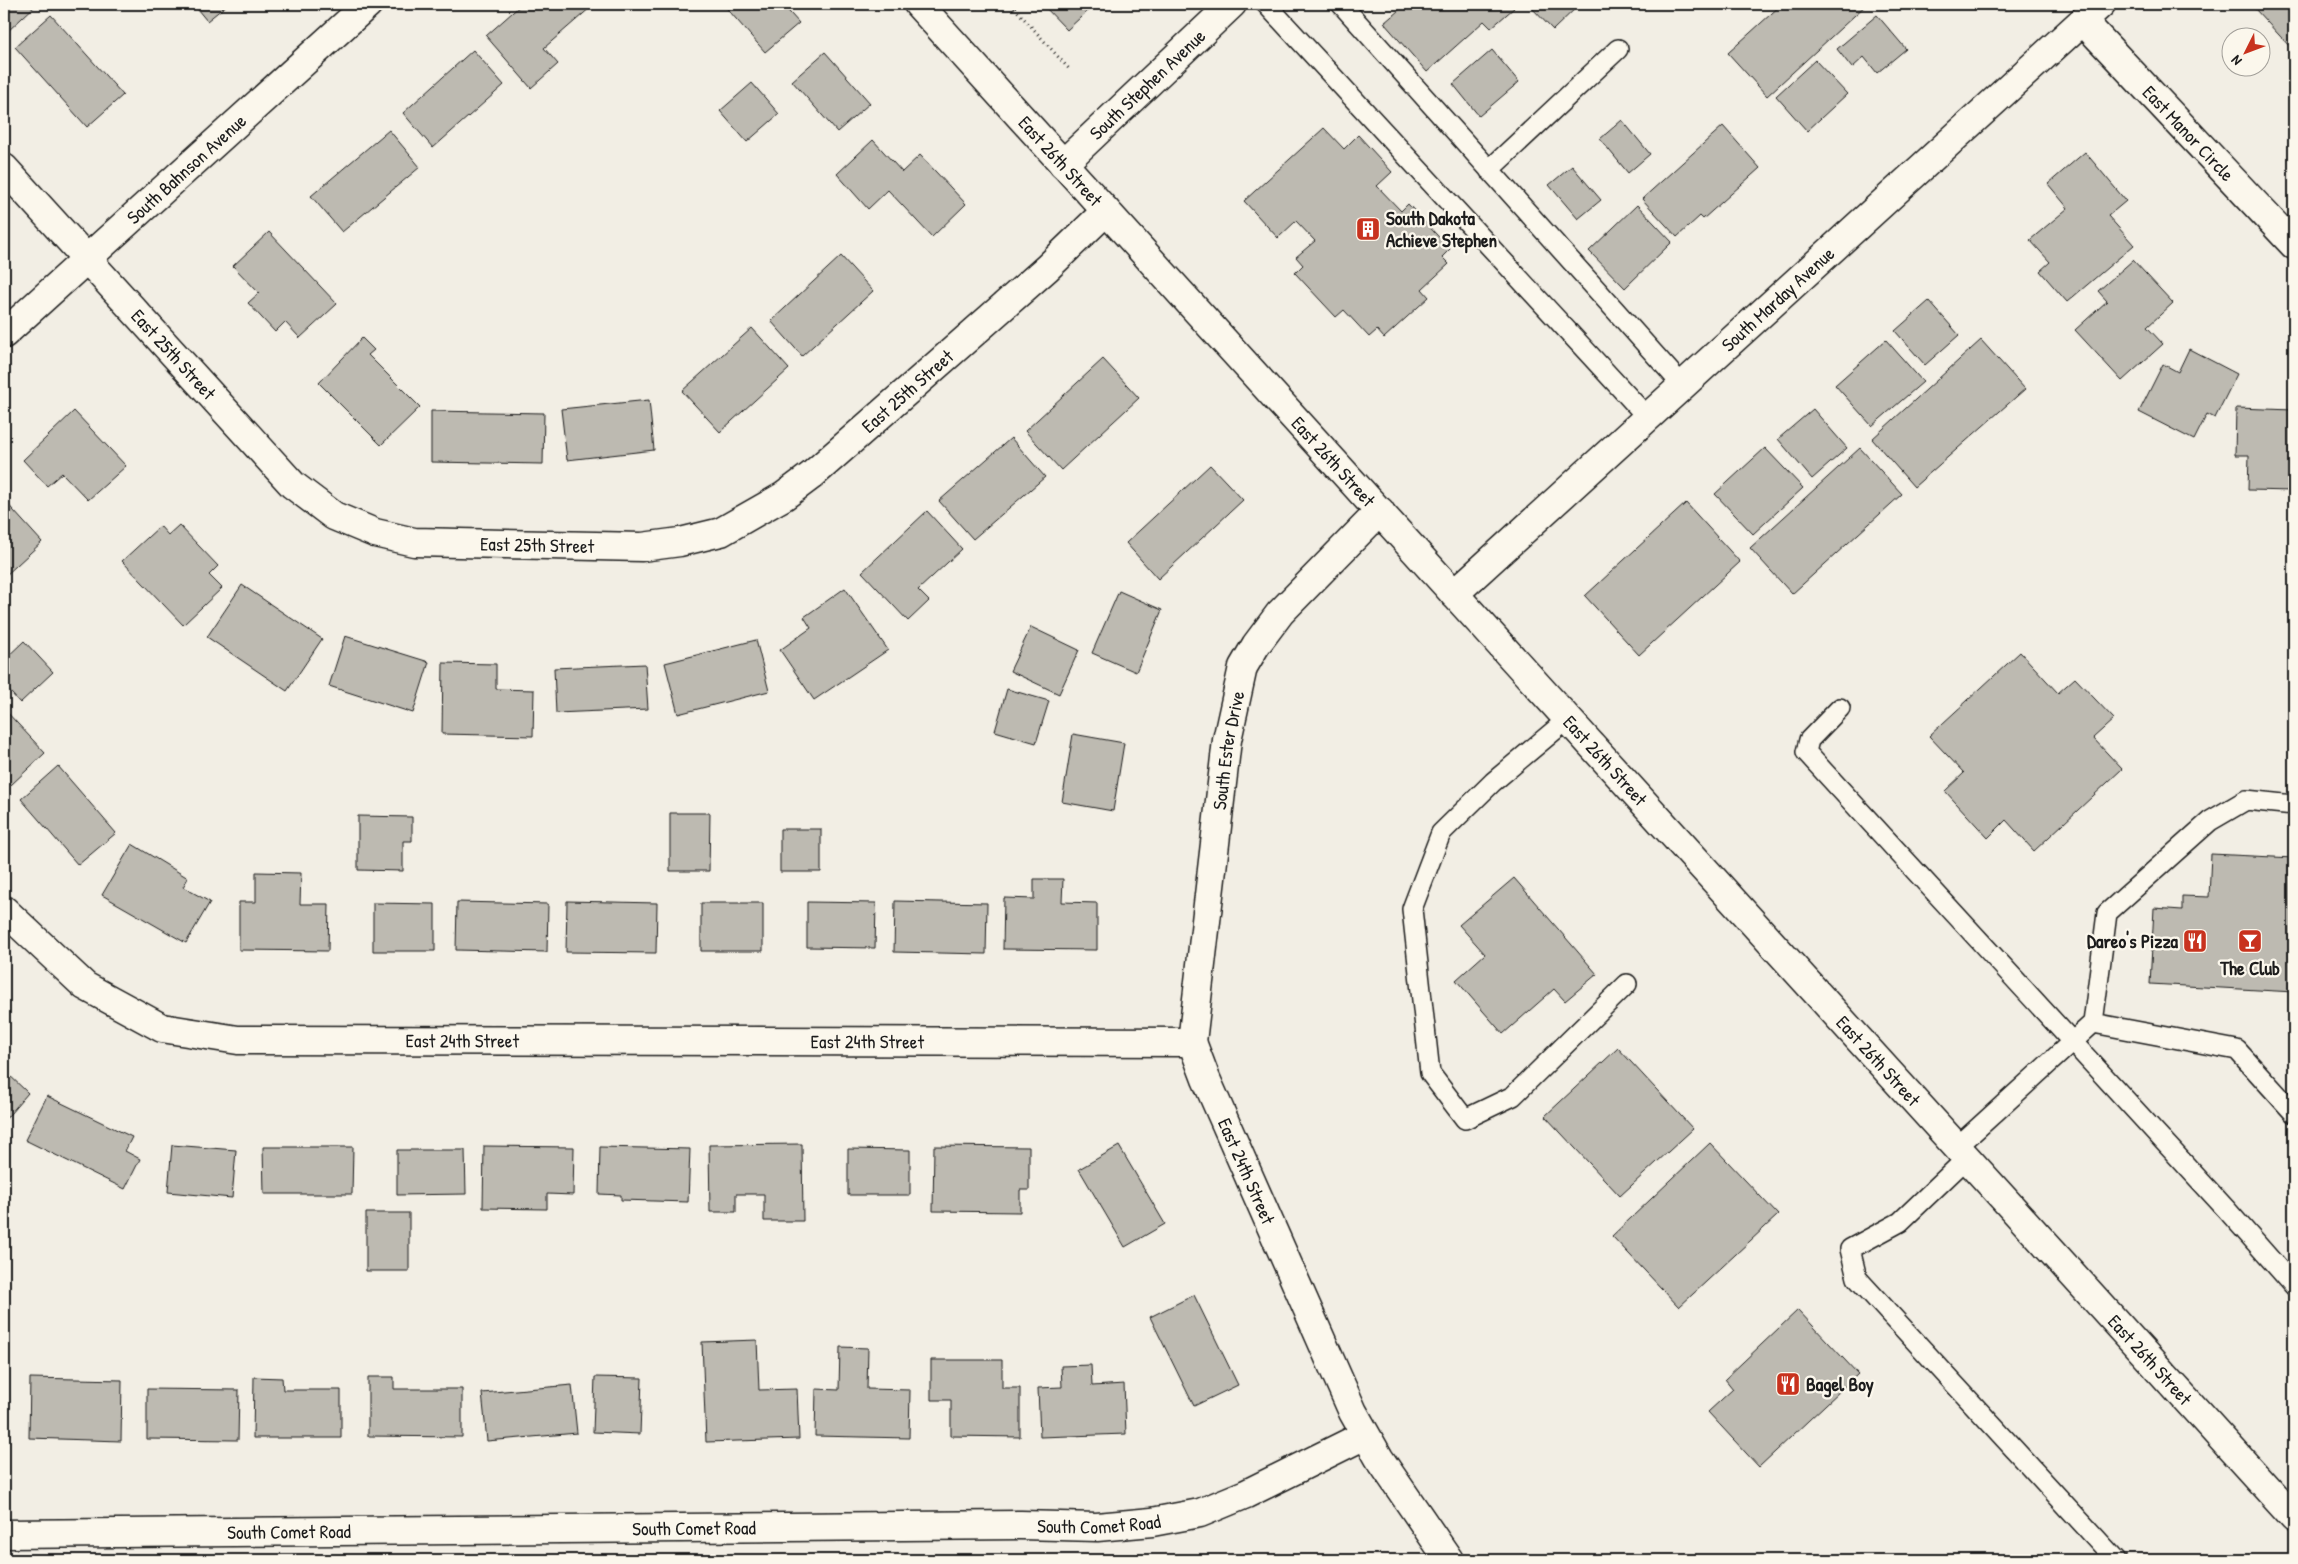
<svg xmlns="http://www.w3.org/2000/svg" width="2298" height="1564" font-family="'Patrick Hand',sans-serif">
<rect width="100%" height="100%" fill="#f2eee4"/>
<filter id="ink" filterUnits="userSpaceOnUse"><feTurbulence type="fractalNoise" baseFrequency=".02" numOctaves="2"/><feDisplacementMap in="SourceGraphic" scale="10" xChannelSelector="R" yChannelSelector="G"/><feConvolveMatrix kernelMatrix="1 2 1 2 8 2 1 2 1" color-interpolation-filters="sRGB"/></filter>
<g filter="url(#ink)">
<!-- building -->
<path fill="#bdbab1" stroke="#1c1c1c" d="M4 4H37L7 32 4 29Z
M193 4H228L207 21Z
M522 4H589L591 7 544 48 558 64 531 88 486 36Z
M723 4H782L799 23 765 52Z
M1042 4H1095L1067 30Z
M1406 4H1510L1514 8 1491 28 1484 21 1427 72 1384 23Z
M1533 4H1580L1553 30 1530 6Z
M1782 4H1867L1767 96 1728 53Z
M2260 4H2294V45L2291 48 2255 9Z
M51 15 123 95 87 127 15 47Z
M1877 15 1906 49 1877 73 1864 57 1852 68 1837 49Z
M473 50 504 85 433 148 403 113Z
M1492 50 1519 82 1479 116 1453 84Z
M825 52 870 103 837 132 792 81Z
M1815 60 1847 94 1807 131 1776 96Z
M752 83 779 114 747 142 720 111Z
M1622 120 1650 154 1628 173 1600 139Z
M1723 126 1760 168 1703 219 1700 216 1677 237 1642 199Z
M1324 128 1344 149 1358 135 1392 172 1377 186 1401 211 1408 204 1450 249 1442 257 1449 264 1422 289 1429 297 1384 338 1377 330 1369 337 1344 310 1336 317 1295 273 1303 265 1296 257 1315 241 1296 221 1278 238 1244 201Z
M389 130 420 167 342 232 311 196Z
M873 140 902 172 920 155 966 204 932 237 888 190 868 209 837 174Z
M2085 152 2126 201 2108 216 2134 245 2067 302 2040 271 2050 262 2030 240 2068 208 2048 184Z
M1572 166 1601 200 1578 219 1549 185Z
M1637 205 1672 242 1625 288 1589 251Z
M269 232 337 304 300 338 285 322 275 332 248 303 259 293 233 266Z
M841 256 873 291 802 356 771 321Z
M2133 260 2173 303 2147 327 2163 344 2122 381 2075 330 2107 301 2098 291Z
M1929 301 1959 335 1925 365 1895 331Z
M752 328 789 369 720 432 682 391Z
M362 338 374 350 368 355 420 407 381 445 319 383Z
M1886 340 1923 382 1872 426 1835 385Z
M1981 340 2025 389 1914 487 1872 439Z
M2189 349 2237 374 2215 418 2207 414 2194 440 2139 412 2163 364 2178 372Z
M1103 359 1139 398 1061 470 1025 431Z
M649 400 654 450 567 460 561 409Z
M2236 408 2294 410V491L2248 490 2249 455H2235Z
M1813 409 1847 448 1812 479 1778 439Z
M74 411 126 466 88 500 62 473 47 486 23 460Z
M431 411 544 413 543 464 431 462Z
M1011 438 1045 477 973 539 939 501Z
M1765 448 1803 488 1753 534 1715 494Z
M1860 448 1902 494 1792 594 1750 548Z
M1210 465 1243 500 1158 579 1126 543Z
M4 500 42 542 4 577Z
M1686 503 1740 562 1639 655 1585 596Z
M927 511 962 549 918 590 929 601 908 621 862 572Z
M179 525 218 566 209 575 222 588 183 625 122 561 160 526 168 535Z
M242 585 322 639 287 691 207 637Z
M845 588 888 650 814 700 780 650 811 628 804 617Z
M1119 591 1162 610 1136 672 1092 653Z
M1031 627 1079 650 1059 694 1010 671Z
M345 636 429 662 413 713 329 686Z
M756 640 769 691 678 714 665 663Z
M24 641 53 672 20 703 4 685V660Z
M2020 652 2058 693 2075 678 2114 719 2093 738 2122 769 2034 851 2006 820 1988 838 1945 791 1964 773 1929 736Z
M443 663 496 664V689L534 690 533 736 442 734Z
M645 664 648 709 556 713 554 668Z
M1007 689 1049 701 1036 743 995 731Z
M4 709 45 753 11 785 4 778Z
M1073 734 1124 743 1113 811 1062 802Z
M58 766 116 833 78 865 21 799Z
M670 813H710L709 871H670Z
M358 816 412 817V841H403V871L358 870Z
M780 829H821V872H780Z
M132 844 188 878 183 887 210 902 186 943 102 895Z
M2211 854 2294 858V992L2150 984 2154 908 2182 910V896L2209 897Z
M256 872 301 873 300 904H329L328 951 239 950V902H256Z
M1514 878 1597 974 1565 1001 1554 989 1503 1034 1456 980 1485 954 1459 925Z
M1034 879H1063L1062 902 1097 903V950L1003 949 1004 898 1034 899Z
M567 901 657 903 656 953 566 952Z
M895 901 987 903 986 954 894 952Z
M457 902 548 904 547 952 456 950Z
M807 902 876 903 875 948 807 947Z
M373 903 435 904V951H373Z
M701 903H763V951H701Z
M1618 1048 1693 1129 1620 1196 1545 1116Z
M4 1070 28 1093 4 1121Z
M47 1096 132 1137 125 1151 140 1159 125 1189 25 1140Z
M1710 1143 1778 1215 1679 1307 1612 1236Z
M802 1144 803 1221H764V1194H736V1212H710L709 1145Z
M172 1145 236 1150 232 1198 168 1192Z
M484 1146 574 1147 573 1195 547 1194V1209L483 1208Z
M934 1146 1029 1147V1190H1020V1212L933 1211Z
M1119 1146 1165 1224 1125 1247 1079 1169Z
M263 1147H353L352 1194H264Z
M600 1147 690 1149 688 1202 621 1200V1195L599 1194Z
M848 1149 910 1150V1195H848Z
M397 1150H465L466 1194 397 1195Z
M366 1213H409V1271H366Z
M1194 1295 1238 1385 1194 1406 1150 1317Z
M1798 1310 1858 1374 1759 1467 1708 1412 1733 1389 1725 1379Z
M757 1340 759 1390 797 1389 799 1439 706 1442 702 1342Z
M840 1347 868 1348 867 1389 910 1390 909 1438 815 1436 816 1389 839 1390Z
M931 1360H1002V1388H1020V1437L951 1436V1400H931Z
M1091 1365 1092 1386 1124 1384 1126 1434 1040 1437 1038 1388 1062 1387 1061 1366Z
M254 1377 282 1378 283 1390H341V1438H253Z
M368 1377H394V1389H462V1437L368 1436Z
M595 1377 642 1378 640 1434 593 1432Z
M30 1378 122 1380 121 1441 29 1438Z
M572 1385 577 1433 487 1441 482 1393Z
M147 1389 239 1390 238 1440 147 1439Z"/>
<g fill="none" stroke-linecap="round" stroke-linejoin="round">
<defs>
<path id="service" d="M1266 4 1648 418
M1341 4 1683 386
M1489 170 1618 49
M1840 708 1809 740 1806 752 2226 1209 2294 1286
M1568 719 1493 782 1441 833 1412 909 1430 1073 1465 1119 1513 1096 1627 984
M2093 1023 2237 1050 2294 1113
M1957 1147 2093 1023 2107 913 2210 821 2246 800 2294 805
M1967 1158 1900 1222 1850 1249 1857 1278 2116 1560"/>
<g id="minor">
<path id="s1" d="M2083 21 2294 245"/>
<path id="s2" d="M1063 164 1232 4"/>
<path id="s3" d="M4 168 293 485 334 516 375 533 414 542 642 547 680 542 721 532 784 496 812 475 1047 268 1106 211"/>
<path id="s4" d="M1454 594 2101 4"/>
<path id="s5" d="M4 910 85 986 162 1028 238 1040 1192 1042 1206 1079 1353 1412 1379 1458 1449 1560"/>
<path id="s6" d="M1192 1042 1227 740 1243 667 1256 645 1280 613 1380 511"/>
<path id="s7" d="M4 1534 1021 1525 1097 1527 1152 1522 1200 1513 1246 1494 1365 1435"/>
</g>
<g id="tertiary">
<path id="s8" d="M4 334 368 4"/>
</g>
<g id="secondary">
<path id="s9" d="M918 4 2294 1518"/>
</g>
</defs>
<!-- service casing -->
<use href="#service" stroke="#1c1c1c" stroke-width="22"/>
<!-- minor casing -->
<use href="#minor" stroke="#1c1c1c" stroke-width="31"/>
<!-- tertiary casing -->
<use href="#tertiary" stroke="#1c1c1c" stroke-width="31"/>
<!-- secondary casing -->
<use href="#secondary" stroke="#1c1c1c" stroke-width="31"/>
<!-- path -->
<path stroke="#1c1c1c" stroke-width="3" stroke-dasharray="1 4" stroke-linecap="butt" d="M1011 4 1070 70"/>
<!-- service -->
<use href="#service" stroke="#fbf7ec" stroke-width="19"/>
<!-- minor -->
<use href="#minor" stroke="#fbf7ec" stroke-width="28"/>
<!-- tertiary -->
<use href="#tertiary" stroke="#fbf7ec" stroke-width="28"/>
<!-- secondary -->
<use href="#secondary" stroke="#fbf7ec" stroke-width="28"/>
</g>
</g>
<!-- icons -->
<defs>
<symbol id="building-square" viewBox="-11 -11 22 22"><rect x="-9" y="-9" width="18" height="18" rx="4" fill="#c8321e" stroke="#fbf7ec"/><path d="M-4-6H4V6H1V3H-1V6H-4ZM-2.5-4.3h1.7v1.8h-1.7ZM.8-4.3h1.7v1.8H.8ZM-2.5-1h1.7V.8h-1.7ZM.8-1h1.7V.8H.8Z" fill="#fff"/></symbol>
<symbol id="restaurant-square" viewBox="-11 -11 22 22"><rect x="-9" y="-9" width="18" height="18" rx="4" fill="#c8321e" stroke="#fbf7ec"/><path d="M-5-6h1v4h1v-4h1v4h1v-4h1v5L-1.5 .5V6h-2V.5L-5-1ZM5-6V6H3V1.5H1.5Q1.5-4 5-6Z" fill="#fff"/></symbol>
<symbol id="bar-square" viewBox="-11 -11 22 22"><rect x="-9" y="-9" width="18" height="18" rx="4" fill="#c8321e" stroke="#fbf7ec"/><path d="M-6-5H6L.8 .8V4.5H3.5V6h-7V4.5H-.8V.8Z" fill="#fff"/></symbol>
</defs>
<g fill-rule="evenodd">
<use href="#building-square" x="1354" y="215" width="28" height="28"/>
<use href="#restaurant-square" x="2181" y="927" width="28" height="28"/>
<use href="#bar-square" x="2236" y="927" width="28" height="28"/>
<use href="#restaurant-square" x="1774" y="1370" width="28" height="28"/>
</g>
<g text-anchor="middle" dominant-baseline="central" stroke-width="4.5" stroke-linejoin="round" paint-order="stroke">
<!-- street labels -->
<g font-size="19" fill="#1c1c1c" stroke="#fbf7ec">
<text stroke="none"><textPath href="#s2" startOffset="116">South Stephen Avenue</textPath></text>
<text stroke="none"><textPath href="#s1" startOffset="154">East Manor Circle</textPath></text>
<text stroke="none"><textPath href="#s9" startOffset="212">East 26th Street</textPath></text>
<text stroke="none"><textPath href="#s8" startOffset="246">South Bahnson Avenue</textPath></text>
<text stroke="none"><textPath href="#s4" startOffset="438">South Marday Avenue</textPath></text>
<text stroke="none"><textPath href="#s3" startOffset="252">East 25th Street</textPath></text>
<text stroke="none"><textPath href="#s3" startOffset="1108">East 25th Street</textPath></text>
<text stroke="none"><textPath href="#s9" startOffset="618">East 26th Street</textPath></text>
<text stroke="none"><textPath href="#s3" startOffset="688">East 25th Street</textPath></text>
<text stroke="none"><textPath href="#s6" startOffset="294">South Ester Drive</textPath></text>
<text stroke="none"><textPath href="#s9" startOffset="1022">East 26th Street</textPath></text>
<text stroke="none"><textPath href="#s5" startOffset="500">East 24th Street</textPath></text>
<text stroke="none"><textPath href="#s5" startOffset="905">East 24th Street</textPath></text>
<text stroke="none"><textPath href="#s9" startOffset="1428">East 26th Street</textPath></text>
<text stroke="none"><textPath href="#s5" startOffset="1370">East 24th Street</textPath></text>
<text stroke="none"><textPath href="#s9" startOffset="1832">East 26th Street</textPath></text>
<text stroke="none"><textPath href="#s7" startOffset="1095">South Comet Road</textPath></text>
<text stroke="none"><textPath href="#s7" startOffset="690">South Comet Road</textPath></text>
<text stroke="none"><textPath href="#s7" startOffset="285">South Comet Road</textPath></text>
</g>
<!-- poi labels -->
<g font-size="19" font-weight="bold" fill="#1c1c1c" stroke="#fbf7ec" text-anchor="start">
<text x="1386" y="218">South Dakota<tspan x="1386" dy="22">Achieve Stephen</tspan></text>
<text x="2178" y="941" text-anchor="end">Dareo's Pizza</text>
<text x="2250" y="968" text-anchor="middle">The Club</text>
<text x="1806" y="1384">Bagel Boy</text>
</g>
</g>
<!-- margin -->
<rect width="2298" height="1564" fill="none" stroke="#fbf7ec" stroke-width="20"/>
<rect x="10" y="10" width="2278" height="1544" fill="none" stroke="#1c1c1c" stroke-width="2" filter="url(#ink)"/>
<!-- north arrow -->
<g transform="translate(2246 52) rotate(228)"><circle r="24" fill="#fbf7ec" stroke="#a29f99"/>
<path d="M0-4L9 19L0 12L-9 19Z" fill="#c8321e"/>
<text y="-8" font-size="14" font-weight="bold" text-anchor="middle" fill="#1c1c1c">N</text>
</g>
</svg>
